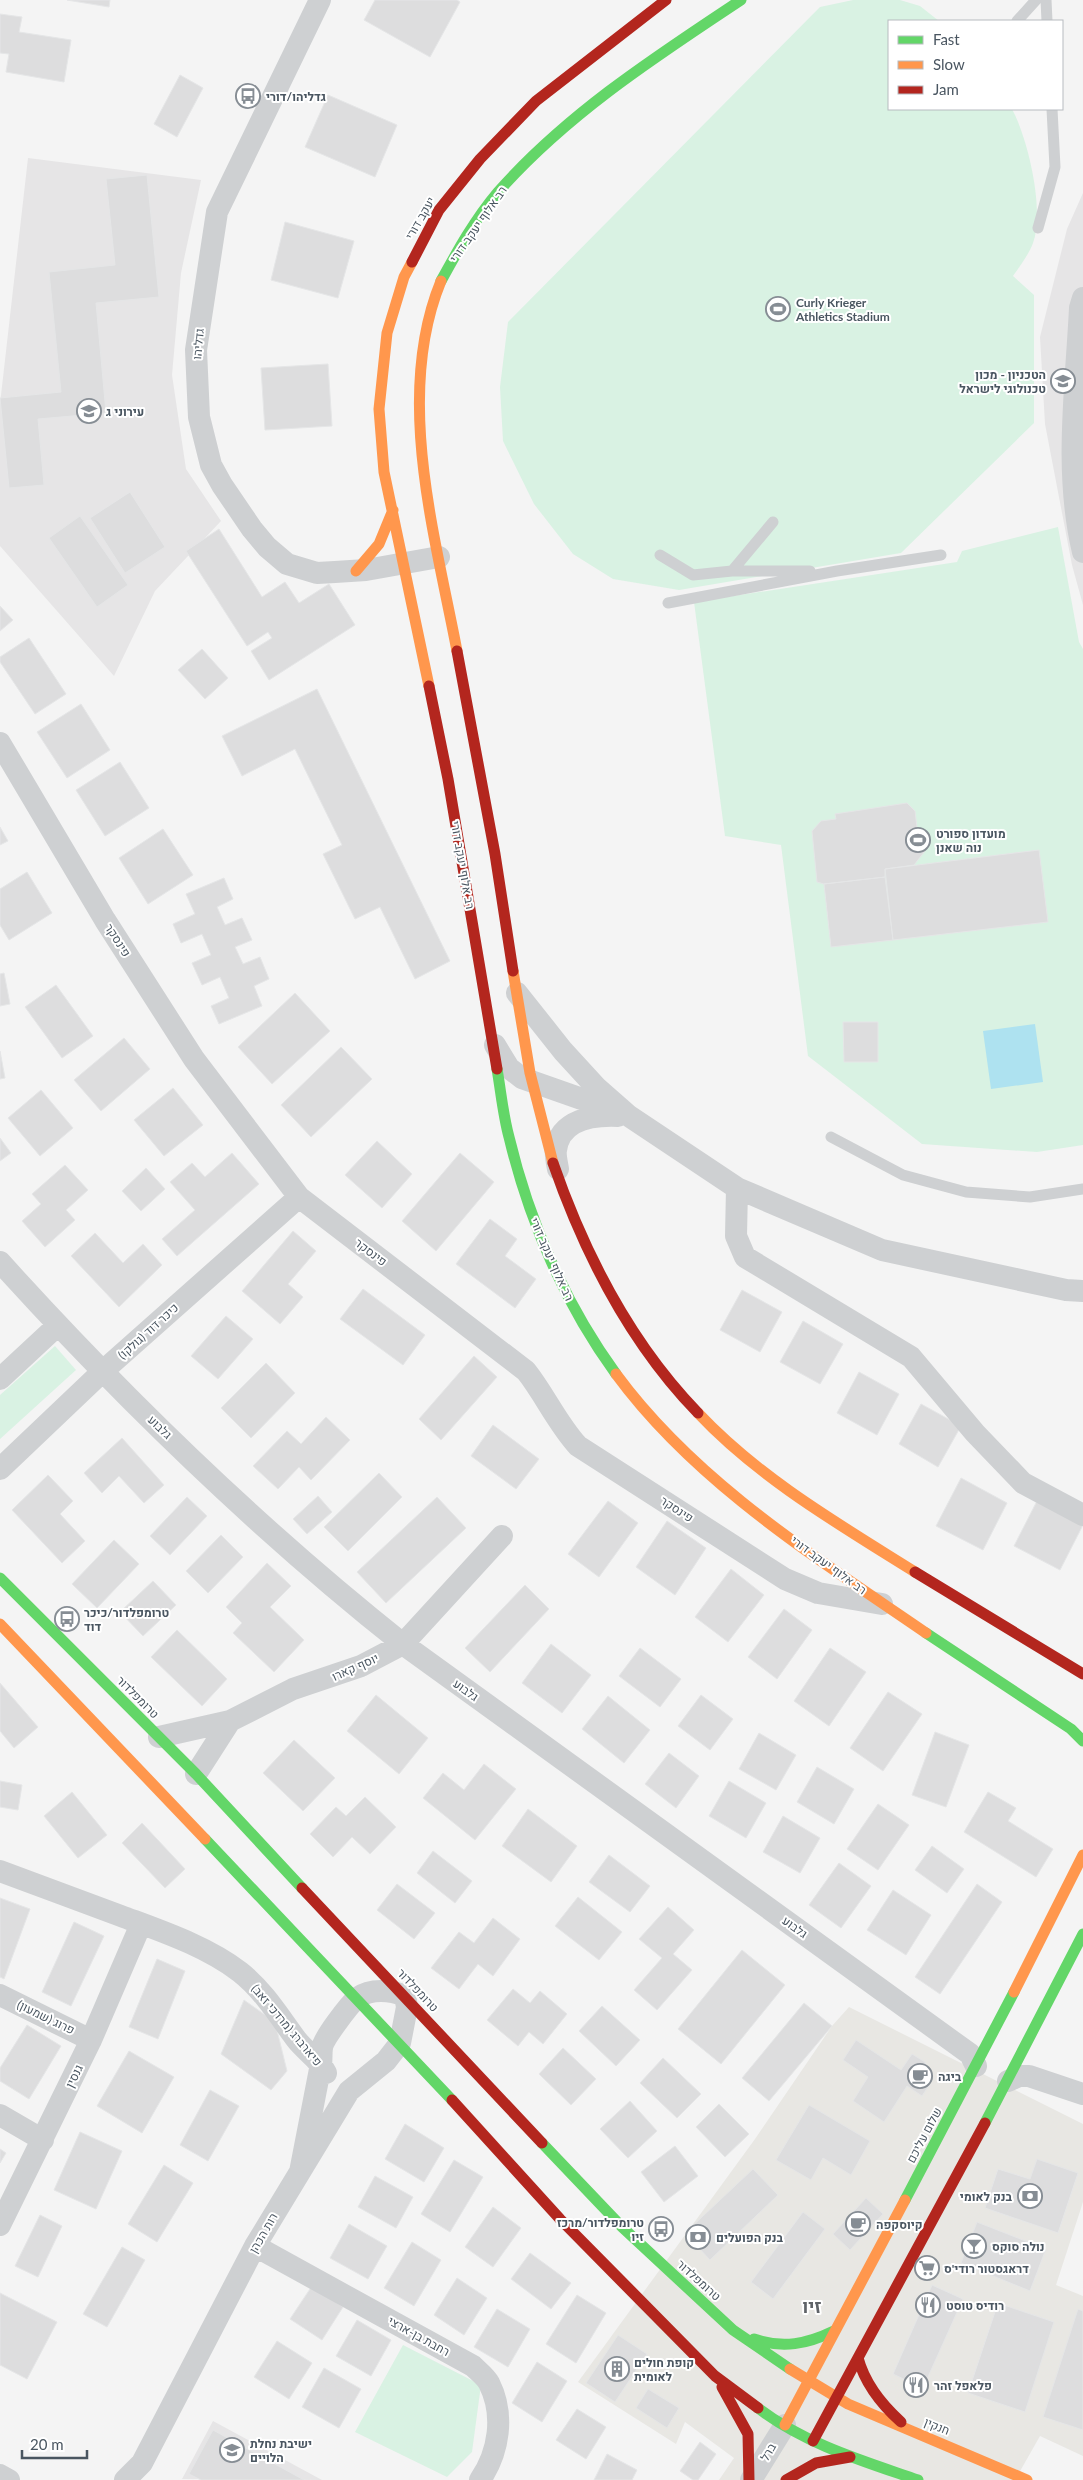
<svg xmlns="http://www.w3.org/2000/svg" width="1083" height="2480" font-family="Lato,Heebo,sans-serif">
<rect width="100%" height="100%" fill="#f4f4f4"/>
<!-- commercial -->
<path fill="#e8e7e3" d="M849 2007 1083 2124V2202L1056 2285 1083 2296V2456L1040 2436 1015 2480H719L734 2458 685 2422 676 2444 578 2382 755 2139 832 2026Z"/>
<!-- education -->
<path fill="#e6e5e6" d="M28 158 201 180 181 273 172 375 186 469 221 521 155 591 114 676 0 546V404Z
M1083 193V605L1072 565 1045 424 1040 337 1067 229Z
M213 2421 322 2480 182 2479Z"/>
<!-- green -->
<path fill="#d9f2e3" d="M853 0H900L920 6 939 21H889V109H1012C1028 139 1045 210 1033 243 1029 254 1020 266 1013 276L1034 295V423L901 553 679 590 613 579 573 554 534 504 503 441 500 387 508 322 820 7Z
M1058 527 1079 642 1083 649V1145L1037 1152 922 1144 808 1056 781 845 725 836 694 602 957 562 962 551Z
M55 1346 76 1370 0 1439V1395Z
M403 2345 481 2385 472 2452 447 2477 355 2432Z"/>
<!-- water -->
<path fill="#aee2f0" d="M1035 1024 1043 1082 991 1089 983 1031Z"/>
<!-- building -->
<path fill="#ddddde" stroke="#e5e6e7" d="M67 0H110L109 7Z
M375 0H457L460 2 430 57 364 20Z
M0 14 22 17 19 32 71 40 64 82 6 72 9 54 0 53Z
M180 75 203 88 177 137 154 124Z
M328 95 397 125 375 177 305 147Z
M147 175 159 297 96 303 106 413 38 419 44 485 9 488 0 398 61 392 49 272 115 265 106 179Z
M285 222 354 241 338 298 271 280Z
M328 364 332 426 265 430 261 368Z
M130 492 165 547 125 573 90 518Z
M80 516 128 585 97 607 49 538Z
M219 529 262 597 285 582 299 603 329 584 355 625 269 680 251 651 272 638 268 632 247 646 186 551Z
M0 606 13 620 0 631Z
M29 638 66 694 35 714 0 662V657Z
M202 649 228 678 205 699 178 670Z
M317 689 450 961 415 979 380 907 355 919 323 854 342 845 295 749 242 776 222 736Z
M81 704 110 750 67 778 37 732Z
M120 762 149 808 105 836 76 790Z
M907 803 915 811 918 836 923 835 925 851 914 865 885 869V877L824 884 817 882 812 831 821 821 836 819 835 814Z
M0 827 8 841 0 845Z
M163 829 193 875 148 904 119 858Z
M1039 850 1048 922 893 940 885 869Z
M27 872 52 913 9 940 0 925V889Z
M885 877 893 940 831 947 824 884Z
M224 878 233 899 217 907 225 925 242 918 252 940 235 947 243 964 260 957 269 979 254 986 262 1006 219 1024 211 1006 229 998 220 977 202 985 192 963 211 955 202 934 181 943 173 924 195 914 186 894Z
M4 973 10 1004 0 1006V974Z
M56 985 93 1036 62 1058 25 1007Z
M295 993 330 1031 272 1084 238 1047Z
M843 1022H878V1062H844Z
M124 1038 150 1069 101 1111 74 1080Z
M341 1047 372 1079 311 1137 281 1105Z
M0 1051 5 1078 0 1079Z
M173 1088 203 1125 164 1156 134 1120Z
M41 1090 73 1128 40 1156 8 1118Z
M0 1138 11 1153 0 1161Z
M377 1141 412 1174 382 1208 345 1175Z
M232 1153 259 1184 177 1256 162 1239 195 1210 170 1182 192 1163 205 1177Z
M460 1153 494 1182 436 1251 402 1221Z
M65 1165 88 1190 66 1210 75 1220 45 1247 22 1221 41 1204 32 1194Z
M146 1168 165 1189 141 1211 122 1191Z
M490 1219 517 1239 505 1256 536 1279 515 1308 456 1264Z
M293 1231 316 1251 288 1284 303 1297 280 1324 242 1291Z
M95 1233 123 1263 143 1244 162 1265 119 1307 71 1256Z
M363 1289 425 1335 403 1365 340 1319Z
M742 1290 782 1312 760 1352 720 1330Z
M226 1316 253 1339 218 1379 191 1356Z
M803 1321 843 1344 820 1384 780 1362Z
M474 1356 497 1377 441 1440 419 1419Z
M266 1363 295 1393 251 1438 221 1408Z
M859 1372 899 1394 877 1435 837 1413Z
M921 1404 961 1426 938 1467 899 1444Z
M326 1417 350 1440 311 1480 299 1467 278 1489 253 1466 287 1431 301 1444Z
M493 1425 539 1459 516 1489 471 1456Z
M122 1438 164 1485 144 1503 119 1476 102 1493 84 1473Z
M379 1473 402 1497 348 1551 324 1527Z
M48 1475 73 1501 60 1514 85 1541 62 1563 12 1510Z
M961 1478 1007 1503 983 1550 936 1526Z
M318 1496 332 1512 307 1534 293 1519Z
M187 1497 207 1516 170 1555 150 1536Z
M437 1497 466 1528 386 1603 357 1572Z
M1038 1499 1083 1525 1060 1570 1014 1546Z
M608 1501 638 1523 599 1577 568 1554Z
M667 1521 706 1548 675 1595 636 1567Z
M221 1535 243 1557 208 1593 186 1571Z
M114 1540 139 1564 97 1608 72 1584Z
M267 1563 291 1586 270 1607 304 1640 274 1672 233 1633 242 1623 226 1607Z
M731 1569 764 1595 728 1642 695 1617Z
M153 1581 176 1605 143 1636 120 1612Z
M525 1585 549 1609 490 1672 465 1648Z
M784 1609 812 1630 777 1679 748 1657Z
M177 1630 227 1679 202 1706 151 1657Z
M551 1644 591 1675 562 1713 522 1683Z
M640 1648 681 1679 660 1707 619 1676Z
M830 1648 866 1672 829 1726 794 1701Z
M0 1683 38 1727 14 1748 0 1731Z
M888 1692 922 1714 883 1771 850 1748Z
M376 1695 428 1738 399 1774 347 1731Z
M701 1695 733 1719 710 1750 678 1726Z
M608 1696 650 1730 624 1763 582 1729Z
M935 1732 969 1745 946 1807 912 1795Z
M759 1733 796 1755 776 1790 739 1769Z
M294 1740 335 1778 303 1811 263 1773Z
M669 1753 699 1776 676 1808 645 1784Z
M484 1764 516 1789 475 1840 423 1798 443 1773 464 1790Z
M817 1767 854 1789 834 1824 797 1802Z
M0 1781 22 1785 18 1810 0 1807Z
M729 1781 766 1803 746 1838 709 1816Z
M72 1792 107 1835 78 1858 44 1816Z
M988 1792 1016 1808 1008 1821 1053 1849 1036 1877 964 1832Z
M365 1797 396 1827 370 1854 352 1837 333 1857 310 1834 336 1807 346 1816Z
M878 1804 909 1825 878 1870 847 1849Z
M528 1809 577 1846 551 1882 502 1846Z
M783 1816 820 1838 800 1873 763 1852Z
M142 1823 185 1869 165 1888 122 1843Z
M932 1846 964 1869 947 1893 915 1870Z
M433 1851 472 1881 455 1903 417 1873Z
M609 1855 650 1886 630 1912 589 1882Z
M839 1863 871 1886 841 1928 809 1905Z
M397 1884 435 1913 414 1939 377 1910Z
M977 1884 1002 1902 940 1994 915 1977Z
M893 1890 931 1915 906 1955 867 1930Z
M578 1897 622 1932 599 1960 555 1926Z
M0 1898 30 1909 4 1979 0 1977Z
M668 1907 694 1930 673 1954 692 1970 657 2010 634 1990 662 1958 639 1939Z
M493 1918 520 1939 493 1976 478 1964 459 1989 431 1968 459 1932 474 1943Z
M74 1922 104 1936 71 2006 42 1992Z
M742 1950 785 1985 721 2064 678 2029Z
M157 1959 185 1971 158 2039 129 2027Z
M513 1989 530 2003 540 1991 567 2014 543 2044 529 2032 518 2046 487 2020Z
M244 2000 275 2022 287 2071 271 2090 221 2054Z
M804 2003 832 2026 769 2101 742 2078Z
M602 2006 640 2040 616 2066 579 2031Z
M27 2025 61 2046 29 2099 0 2081V2068Z
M856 2040 901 2070 912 2054 925 2062 930 2084 922 2096 907 2086 884 2122 853 2101 868 2077 843 2060Z
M563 2048 596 2079 571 2105 539 2074Z
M129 2051 174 2077 142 2133 97 2106Z
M663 2058 701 2094 677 2118 640 2083Z
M210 2090 239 2106 208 2161 180 2145Z
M630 2101 657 2131 628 2158 600 2129Z
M719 2104 749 2134 725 2157 696 2127Z
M809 2105 870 2141 851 2175 823 2158 811 2180 776 2160Z
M405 2124 444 2148 424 2182 385 2159Z
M80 2132 122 2151 96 2209 54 2190Z
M675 2146 698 2176 664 2202 641 2172Z
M0 2149 6 2153 0 2163Z
M1037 2159 1078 2173 1058 2233 985 2208 998 2169 1030 2179Z
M454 2160 483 2177 450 2232 421 2214Z
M164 2165 193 2183 157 2242 128 2224Z
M753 2169 778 2195 710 2260 685 2233Z
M375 2176 413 2197 396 2228 358 2207Z
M866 2198 883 2214 850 2250 833 2234Z
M493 2207 521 2228 493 2267 465 2247Z
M803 2212 825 2229 773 2299 751 2282Z
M40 2215 62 2226 38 2277 15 2266Z
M977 2222 1046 2249 1030 2291 961 2263Z
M349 2224 387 2246 368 2279 330 2258Z
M412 2242 441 2260 414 2306 384 2288Z
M122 2247 145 2260 107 2327 83 2314Z
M530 2253 571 2283 551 2309 511 2279Z
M457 2278 487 2298 464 2335 434 2315Z
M932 2285 963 2299 923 2388 893 2374Z
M312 2286 343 2307 322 2340 290 2319Z
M0 2293 57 2322 27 2379 0 2365Z
M577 2295 606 2313 576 2363 546 2344Z
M998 2303 1054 2322 1025 2412 968 2393Z
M497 2309 530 2329 508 2367 474 2347Z
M1078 2309 1083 2311V2430L1043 2417Z
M357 2320 391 2340 371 2376 336 2356Z
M618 2335 647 2354 615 2402 586 2383Z
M277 2341 312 2363 289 2399 254 2377Z
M537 2362 567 2381 542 2422 512 2403Z
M324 2368 361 2389 339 2428 302 2407Z
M648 2389 679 2408 667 2428 636 2408Z
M577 2409 606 2427 586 2459 556 2440Z
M213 2430 304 2480H201L189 2474Z
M700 2442 716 2454 698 2480H693L680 2471Z
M607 2454 637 2470 632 2480H594Z"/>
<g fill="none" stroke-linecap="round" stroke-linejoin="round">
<!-- lane -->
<path stroke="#ced0d2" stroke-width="11" d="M1046 0 1047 21
M1017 21 1036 0
M1038 228 1055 167 1052 109
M773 522 732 571H810
M660 555 693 575 732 571
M668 603 837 571 941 555
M831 1137 903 1175 966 1192 1030 1197 1083 1189"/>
<!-- street -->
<path stroke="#ced0d2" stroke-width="22" d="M320 0 217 212 196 350 199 417 211 465 222 485 252 529 267 547 287 564 317 573 335 572 366 570 439 557
M1083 298 1080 308C1076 389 1064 472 1083 552
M0 743 105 920 194 1059 299 1197 526 1371C545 1395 557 1423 578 1446L785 1579 818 1593 882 1604
M517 993 563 1051 596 1087 629 1116 737 1188 882 1250 1066 1290 1083 1291
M495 1045 509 1068 522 1078 616 1111
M558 1169C557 1163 555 1155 556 1150 560 1119 594 1115 618 1116
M737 1188 736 1236 745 1257 911 1357 975 1433 1023 1483 1083 1515
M0 1262C124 1399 258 1529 403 1644L970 2054 976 2066
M0 1379 57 1326
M0 1469 103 1371 299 1197
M159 1737 230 1721 293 1689 361 1666 403 1644 502 1536
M196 1774 230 1721
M0 1871C40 1886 81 1901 121 1916 161 1931 206 1946 240 1972 263 1990 279 2016 296 2039 305 2051 319 2059 326 2073
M0 1995 91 2040
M1008 2081 1019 2076H1029L1083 2094
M0 2115 43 2140
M0 2225 91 2040 141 1924
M255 2246 473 2366C478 2371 486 2377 489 2383 505 2415 499 2452 480 2480
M0 2475 9 2480
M125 2480 142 2463 255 2246 349 2091 386 2061 400 2043 407 2007 405 1996C391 1990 371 1988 357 1998 349 2005 323 2039 322 2048 321 2053 322 2059 321 2064L300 2172
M751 2480 785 2425"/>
<!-- fast -->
<path stroke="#63d668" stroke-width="11" d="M441 281C458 250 475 219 498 192 567 114 655 57 741 0
M497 1069C501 1092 503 1115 509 1137 529 1221 565 1304 616 1374
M0 1578 196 1774 302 1888
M926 1633 1071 1729 1083 1741
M205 1839 452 2100
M985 2123 1083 1934
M542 2143 622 2227 733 2330 790 2369
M905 2200 1014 1992
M754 2339C783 2349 807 2344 834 2331
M758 2408C805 2444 863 2461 918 2480"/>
<!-- slow -->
<path stroke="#ff974d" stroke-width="11" d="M412 262 404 277 387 333 379 409 384 472 429 686
M441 281C394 395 435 535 457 651
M356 571 379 544 393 510
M513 971 530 1073 553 1163
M616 1374C696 1483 817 1558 926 1633
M698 1413C759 1478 840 1525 915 1572
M0 1624 205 1839
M1014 1992 1083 1855
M790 2369 848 2404 1027 2480
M785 2425 905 2200"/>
<!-- jam -->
<path stroke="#b3261e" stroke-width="11" d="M412 262 439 210 480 159 536 101 666 0
M457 651 495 854 513 971
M429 686 448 779 497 1069
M553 1163C585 1255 630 1343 698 1413
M915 1572 1083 1674
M302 1888 542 2143
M452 2100 560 2219 715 2376 758 2408
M858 2358C865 2384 881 2404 901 2422
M722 2387 748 2434 749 2480
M813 2441 985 2123
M786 2480 816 2463 850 2457"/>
</g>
<!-- icons -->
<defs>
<symbol id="bus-ring" viewBox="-11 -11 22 22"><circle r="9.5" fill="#fff" stroke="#868d94" stroke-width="1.5"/><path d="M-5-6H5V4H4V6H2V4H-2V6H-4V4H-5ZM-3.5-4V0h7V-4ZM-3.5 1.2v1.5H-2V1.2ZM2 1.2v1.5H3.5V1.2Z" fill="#868d94"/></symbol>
<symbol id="stadium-ring" viewBox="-11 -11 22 22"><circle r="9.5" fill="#fff" stroke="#868d94" stroke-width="1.5"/><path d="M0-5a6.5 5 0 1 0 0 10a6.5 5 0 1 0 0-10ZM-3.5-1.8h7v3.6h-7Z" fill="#868d94"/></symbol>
<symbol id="university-ring" viewBox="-11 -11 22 22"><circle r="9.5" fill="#fff" stroke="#868d94" stroke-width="1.5"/><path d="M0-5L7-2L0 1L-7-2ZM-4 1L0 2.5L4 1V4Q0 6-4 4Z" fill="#868d94"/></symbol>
<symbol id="school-ring" viewBox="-11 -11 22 22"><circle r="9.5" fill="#fff" stroke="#868d94" stroke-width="1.5"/><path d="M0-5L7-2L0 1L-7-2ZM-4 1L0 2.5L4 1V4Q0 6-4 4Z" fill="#868d94"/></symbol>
<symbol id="cafe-ring" viewBox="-11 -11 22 22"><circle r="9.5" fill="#fff" stroke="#868d94" stroke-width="1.5"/><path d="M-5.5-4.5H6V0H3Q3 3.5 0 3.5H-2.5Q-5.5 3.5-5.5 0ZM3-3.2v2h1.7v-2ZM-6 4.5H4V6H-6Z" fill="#868d94"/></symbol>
<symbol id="bank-ring" viewBox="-11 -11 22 22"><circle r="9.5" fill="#fff" stroke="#868d94" stroke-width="1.5"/><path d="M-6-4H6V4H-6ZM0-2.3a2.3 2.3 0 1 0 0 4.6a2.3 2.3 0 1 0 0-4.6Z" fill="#868d94"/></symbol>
<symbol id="bar-ring" viewBox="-11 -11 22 22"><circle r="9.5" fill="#fff" stroke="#868d94" stroke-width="1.5"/><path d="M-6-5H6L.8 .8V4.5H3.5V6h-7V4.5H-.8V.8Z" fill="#868d94"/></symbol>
<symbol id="supermarket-ring" viewBox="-11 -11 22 22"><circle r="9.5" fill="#fff" stroke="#868d94" stroke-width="1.5"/><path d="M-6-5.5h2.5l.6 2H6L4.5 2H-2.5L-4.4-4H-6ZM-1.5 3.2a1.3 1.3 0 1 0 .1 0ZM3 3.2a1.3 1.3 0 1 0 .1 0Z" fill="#868d94"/></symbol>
<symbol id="restaurant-ring" viewBox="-11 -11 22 22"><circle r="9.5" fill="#fff" stroke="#868d94" stroke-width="1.5"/><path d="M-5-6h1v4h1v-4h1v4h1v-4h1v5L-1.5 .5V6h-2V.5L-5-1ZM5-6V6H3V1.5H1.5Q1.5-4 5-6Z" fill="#868d94"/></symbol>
<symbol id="building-ring" viewBox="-11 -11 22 22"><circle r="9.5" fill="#fff" stroke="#868d94" stroke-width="1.5"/><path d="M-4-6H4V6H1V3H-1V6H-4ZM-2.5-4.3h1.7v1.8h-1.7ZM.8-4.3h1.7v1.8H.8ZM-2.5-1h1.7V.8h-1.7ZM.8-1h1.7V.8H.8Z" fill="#868d94"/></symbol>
</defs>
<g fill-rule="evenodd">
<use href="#bus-ring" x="234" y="82" width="28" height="28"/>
<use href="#stadium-ring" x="764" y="295" width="28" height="28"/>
<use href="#university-ring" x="1049" y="367" width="28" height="28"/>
<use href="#school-ring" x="75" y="397" width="28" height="28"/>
<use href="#stadium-ring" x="904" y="826" width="28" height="28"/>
<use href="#bus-ring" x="53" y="1605" width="28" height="28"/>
<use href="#cafe-ring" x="906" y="2062" width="28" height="28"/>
<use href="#bank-ring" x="1016" y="2182" width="28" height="28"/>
<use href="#cafe-ring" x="844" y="2210" width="28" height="28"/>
<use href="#bus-ring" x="647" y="2215" width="28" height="28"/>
<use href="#bank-ring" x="684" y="2223" width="28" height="28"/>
<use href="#bar-ring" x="960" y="2232" width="28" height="28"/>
<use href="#supermarket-ring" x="913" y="2254" width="28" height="28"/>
<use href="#restaurant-ring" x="914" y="2291" width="28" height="28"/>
<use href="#building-ring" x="603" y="2355" width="28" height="28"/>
<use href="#restaurant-ring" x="902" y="2371" width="28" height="28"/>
<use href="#school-ring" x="218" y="2436" width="28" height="28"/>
</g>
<g text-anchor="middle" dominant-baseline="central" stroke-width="4" stroke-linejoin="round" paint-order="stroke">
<!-- poi labels -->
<g font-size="12" font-weight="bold" fill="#4a5661" stroke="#fff" text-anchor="start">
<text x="266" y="96">גדליהו/דורי</text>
<text x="796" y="302">Curly Krieger<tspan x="796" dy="14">Athletics Stadium</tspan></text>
<text x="1046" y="374" text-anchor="end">הטכניון - מכון<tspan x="1046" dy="14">טכנולוגי לישראל</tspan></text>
<text x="106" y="411">עירוני ג</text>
<text x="936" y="833">מועדון ספורט<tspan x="936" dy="14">נוה שאנן</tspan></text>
<text x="84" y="1612">טרומפלדור/כיכר<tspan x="84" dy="14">דוד</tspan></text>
<text x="938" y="2076">ביגה</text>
<text x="1012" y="2196" text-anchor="end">בנק לאומי</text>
<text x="644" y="2222" text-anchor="end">טרומפלדור/מרכז<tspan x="644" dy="14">זיו</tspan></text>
<text x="876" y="2224">קיוסקפה</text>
<text x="716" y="2237">בנק הפועלים</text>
<text x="992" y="2246">נולה סוקס</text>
<text x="944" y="2268">דראגסטור רודי'ס</text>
<text x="946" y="2305">רודיס טוסט</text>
<text x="634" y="2362">קופת חולים<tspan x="634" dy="14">לאומית</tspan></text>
<text x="934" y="2385">פלאפל זהר</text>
<text x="250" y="2443">ישיבת נחלת<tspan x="250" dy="14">הלויים</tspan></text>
</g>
<!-- street labels -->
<g font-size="12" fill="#4a5661" stroke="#fff">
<text transform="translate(420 218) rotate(-60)">יעקב דורי</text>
<text transform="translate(478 224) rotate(-55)">רב אלוף יעקב דורי</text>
<text transform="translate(198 344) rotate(-85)">גדליהו</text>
<text transform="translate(463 865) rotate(80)">רב אלוף יעקב דורי</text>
<text transform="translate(118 940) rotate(57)">פינסקר</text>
<text transform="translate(371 1252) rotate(37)">פינסקר</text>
<text transform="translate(552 1259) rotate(66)">רב אלוף יעקב דורי</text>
<text transform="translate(148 1331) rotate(-42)">כיכר דוד (גולקו)</text>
<text transform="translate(160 1427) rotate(44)">גלבוע</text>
<text transform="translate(677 1509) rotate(33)">פינסקר</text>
<text transform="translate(829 1565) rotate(36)">רב אלוף יעקב דורי</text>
<text transform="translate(355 1667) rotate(-24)">יוסף קארו</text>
<text transform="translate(466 1690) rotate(36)">גלבוע</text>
<text transform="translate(138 1697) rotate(45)">טרומפלדור</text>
<text transform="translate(795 1927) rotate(36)">גלבוע</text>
<text transform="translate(418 1990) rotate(47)">טרומפלדור</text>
<text transform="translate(46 2017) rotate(26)">פרוג (שמעון)</text>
<text transform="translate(287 2025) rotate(50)">פיארברג (מרדכי זאב)</text>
<text transform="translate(74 2076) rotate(-64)">גנסין</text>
<text transform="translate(924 2135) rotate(-62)">שלום עליכם</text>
<text transform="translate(263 2233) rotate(-60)">רות הכהן</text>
<text transform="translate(699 2280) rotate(42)">טרומפלדור</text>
<text transform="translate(419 2336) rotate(29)">רחבת בן-ארצי</text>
<text transform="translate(937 2426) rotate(22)">חנקין</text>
<text transform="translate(768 2452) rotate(-59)">ברל</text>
</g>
<!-- district labels -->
<g font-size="18" font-weight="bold" fill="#5f6368" stroke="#fff">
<text x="812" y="2306">זיו</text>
</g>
</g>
<!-- legend -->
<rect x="888" y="20" width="175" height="90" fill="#ffffff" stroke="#b7bbc0"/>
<rect x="898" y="36" width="25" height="8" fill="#63d668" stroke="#b7bbc0"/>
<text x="933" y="45" font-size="15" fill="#4a5661">Fast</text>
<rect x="898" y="61" width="25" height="8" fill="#ff974d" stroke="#b7bbc0"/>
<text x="933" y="70" font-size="15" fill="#4a5661">Slow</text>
<rect x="898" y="86" width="25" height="8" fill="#b3261e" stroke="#b7bbc0"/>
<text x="933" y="95" font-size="15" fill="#4a5661">Jam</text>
<!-- scale -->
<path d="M22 2450v8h65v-8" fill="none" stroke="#4a5661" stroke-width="2.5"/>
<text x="30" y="2450" font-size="15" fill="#4a5661" stroke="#ffffff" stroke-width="4" paint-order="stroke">20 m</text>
</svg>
